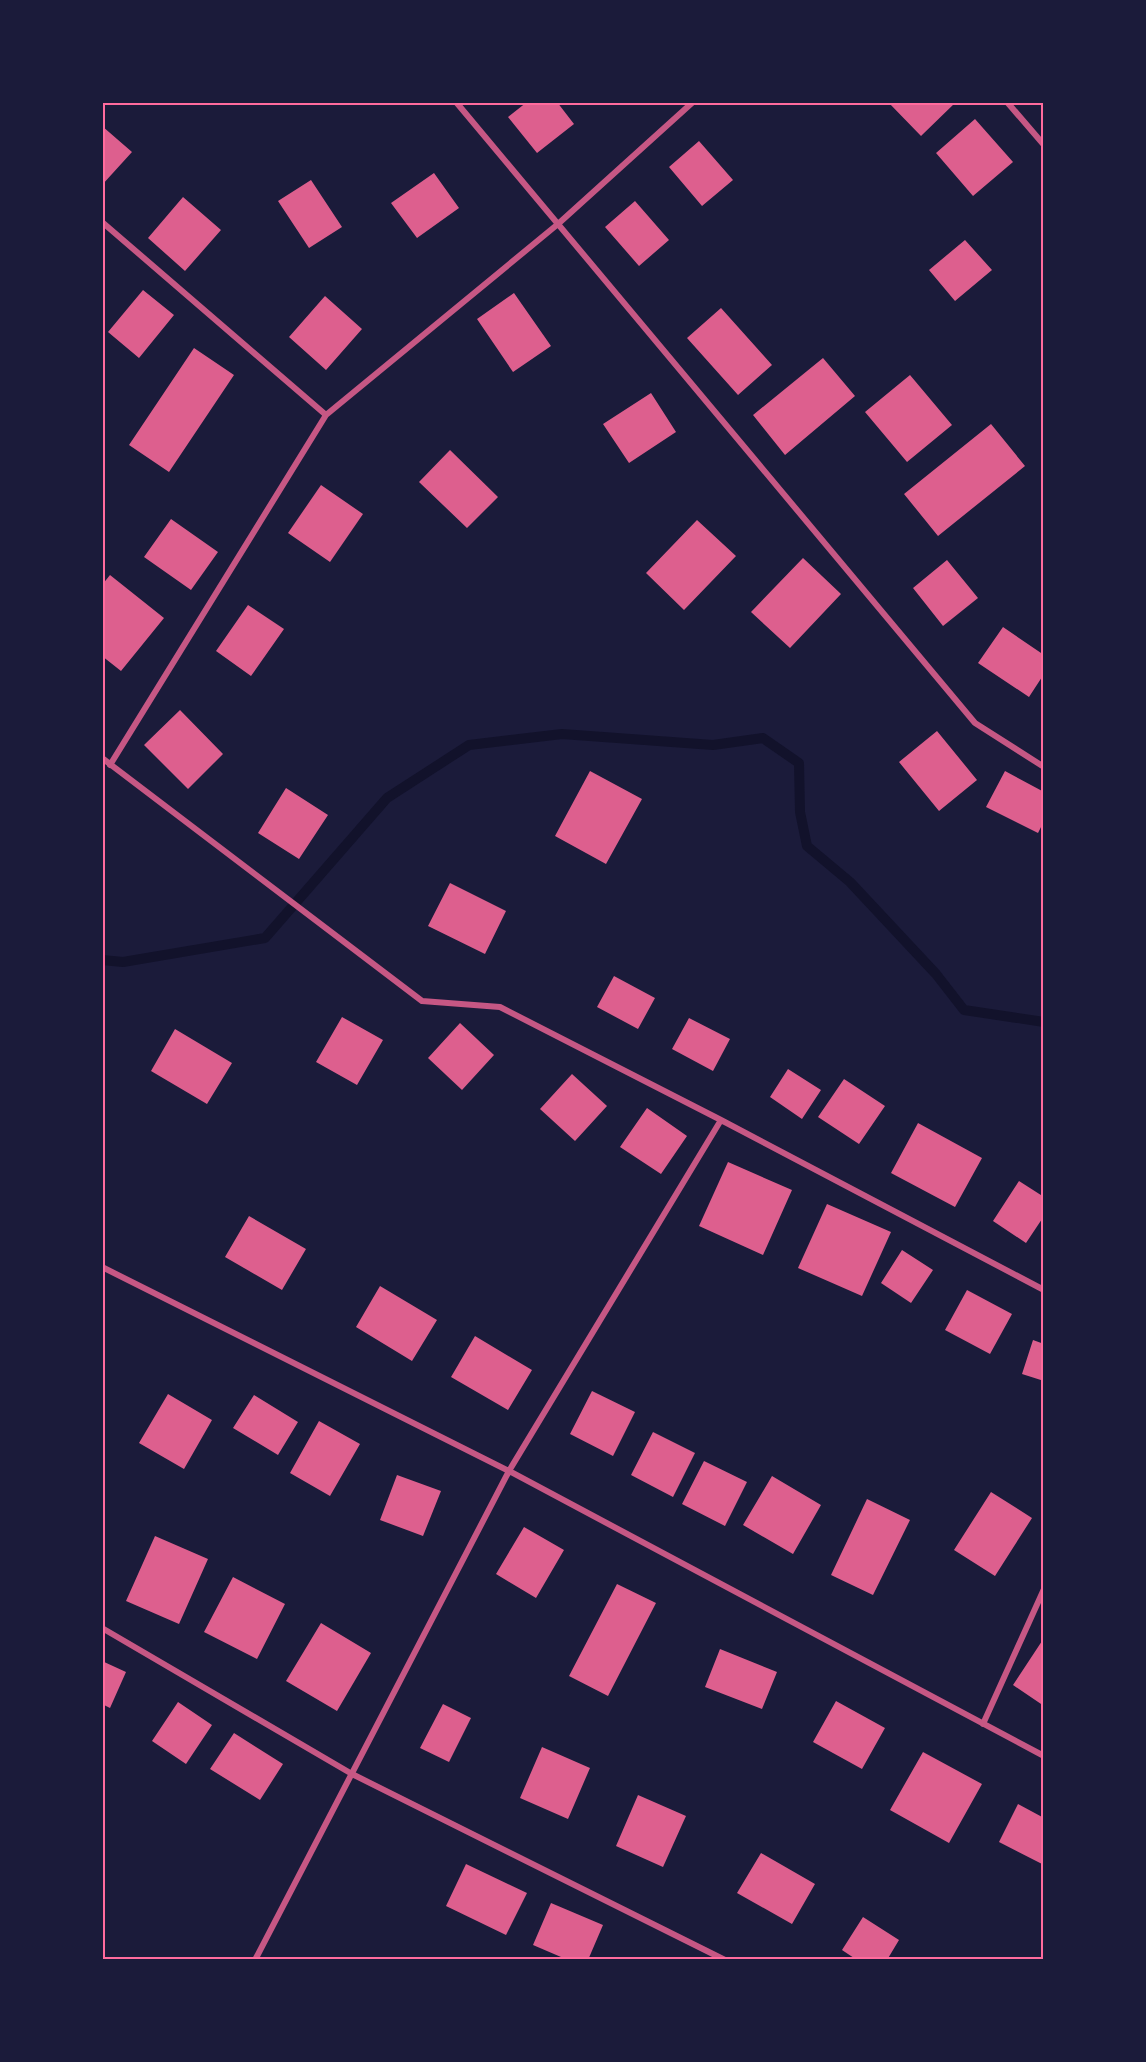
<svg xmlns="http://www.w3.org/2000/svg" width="1146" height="2062" font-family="'Noto Sans',sans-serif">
<rect width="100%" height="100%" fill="#1b1b3a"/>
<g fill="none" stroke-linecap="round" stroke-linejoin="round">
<!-- stream -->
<path stroke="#12122b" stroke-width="10" d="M102 960 123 962 265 938 387 798 469 745 562 734 713 745 763 738 799 763 800 812 807 846 850 882 936 974 964 1010 1044 1022"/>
</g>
<!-- building -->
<path fill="#dd5f8e" d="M527 102H557L574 124 537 153 508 117Z
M888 102H956L921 136Z
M975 119 1013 162 973 196 936 153Z
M102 126 132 152 102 185Z
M699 141 733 180 702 206 669 167Z
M434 173 459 208 417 238 391 203Z
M311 180 342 227 309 248 278 201Z
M183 197 221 230 185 271 148 238Z
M635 201 669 240 639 266 605 227Z
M965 240 992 270 955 301 929 270Z
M143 290 174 315 139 358 108 332Z
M514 293 551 346 513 372 477 319Z
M325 296 362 329 326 370 289 337Z
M721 308 772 365 738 395 687 338Z
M194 348 234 375 169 472 129 445Z
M823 358 855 396 785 455 753 415Z
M910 375 952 425 907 462 865 412Z
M651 393 676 432 629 463 603 424Z
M991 424 1025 466 938 536 904 494Z
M450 450 498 497 467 528 419 482Z
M321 485 363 514 330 562 288 533Z
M171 519 218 552 191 590 144 557Z
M697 520 736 556 684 610 646 573Z
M803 558 841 594 790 648 751 612Z
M947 560 978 598 943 626 913 588Z
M110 575 164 618 121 671 102 656V585Z
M248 605 284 629 251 676 216 651Z
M1003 627 1044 655V674L1029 697 978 663Z
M180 710 223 754 188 789 144 745Z
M937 731 977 780 939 811 899 762Z
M590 771 642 799 606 864 555 836Z
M1005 771 1044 792V821L1038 833 986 807Z
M286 788 328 815 299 859 258 833Z
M450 883 506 911 485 954 428 926Z
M614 976 655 998 638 1029 597 1007Z
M342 1017 383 1040 357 1085 316 1062Z
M689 1018 730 1039 713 1071 672 1049Z
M460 1023 494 1055 462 1090 428 1058Z
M175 1029 232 1063 207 1104 151 1071Z
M788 1069 821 1090 802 1119 770 1097Z
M572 1074 607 1106 575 1141 540 1109Z
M844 1079 885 1106 859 1144 818 1117Z
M647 1108 687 1136 661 1174 620 1147Z
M918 1123 982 1158 955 1207 891 1173Z
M728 1162 792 1190 763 1255 699 1226Z
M1019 1181 1044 1197V1216L1026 1243 993 1221Z
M827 1204 891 1232 862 1296 798 1268Z
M249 1216 306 1249 282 1290 225 1257Z
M902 1250 933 1270 911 1303 881 1283Z
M380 1286 437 1320 412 1361 356 1327Z
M967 1290 1012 1314 990 1354 945 1330Z
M475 1336 532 1370 508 1410 451 1377Z
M1033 1340 1044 1344V1381L1022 1374Z
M592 1391 635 1412 613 1456 570 1434Z
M168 1394 212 1420 184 1469 139 1443Z
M254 1395 298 1422 278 1455 233 1428Z
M319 1421 360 1444 330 1496 290 1473Z
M653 1432 695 1453 673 1497 631 1475Z
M704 1461 747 1482 725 1526 682 1504Z
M397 1475 441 1491 423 1536 380 1520Z
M772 1476 821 1505 793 1554 743 1525Z
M991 1492 1032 1518 995 1576 954 1550Z
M867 1499 910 1520 873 1595 831 1575Z
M524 1527 564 1550 536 1598 496 1574Z
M155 1536 208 1559 179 1624 126 1601Z
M233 1577 285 1604 257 1659 204 1632Z
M617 1584 656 1603 608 1696 569 1676Z
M321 1623 371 1653 337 1711 286 1681Z
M1042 1641 1044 1642V1706L1013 1685Z
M720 1649 777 1672 762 1709 705 1687Z
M102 1661 126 1672 110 1708 102 1704Z
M836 1701 885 1728 862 1769 813 1742Z
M178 1702 212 1725 186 1764 152 1741Z
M443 1704 471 1718 449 1762 420 1748Z
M234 1733 283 1764 260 1800 210 1769Z
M542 1747 590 1768 568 1819 520 1798Z
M923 1752 982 1784 949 1843 890 1810Z
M638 1795 686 1816 663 1867 616 1846Z
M1018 1804 1044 1818V1865L999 1842Z
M761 1853 815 1884 792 1924 737 1893Z
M466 1864 527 1893 506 1935 446 1906Z
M551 1903 603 1925 588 1960H568L533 1945Z
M863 1917 899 1940 887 1960H857L842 1950Z"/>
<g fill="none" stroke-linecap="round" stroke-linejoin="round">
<!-- minor -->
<path stroke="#c65784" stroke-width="6" d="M456 102 975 723 1044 767
M1007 102 1044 145
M102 222 326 415
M102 758 422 1001 500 1007 721 1120 1044 1290
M110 765 326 415 558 224 693 102
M102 1267 509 1471 1044 1756
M102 1628 352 1774 725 1960
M983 1724 1044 1589
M255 1960 509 1471 721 1120"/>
</g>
<!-- border -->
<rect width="1146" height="2062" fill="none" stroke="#1b1b3a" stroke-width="207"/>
<rect x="104" y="104" width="938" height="1854" fill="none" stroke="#ff6b9d" stroke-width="2"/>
</svg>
